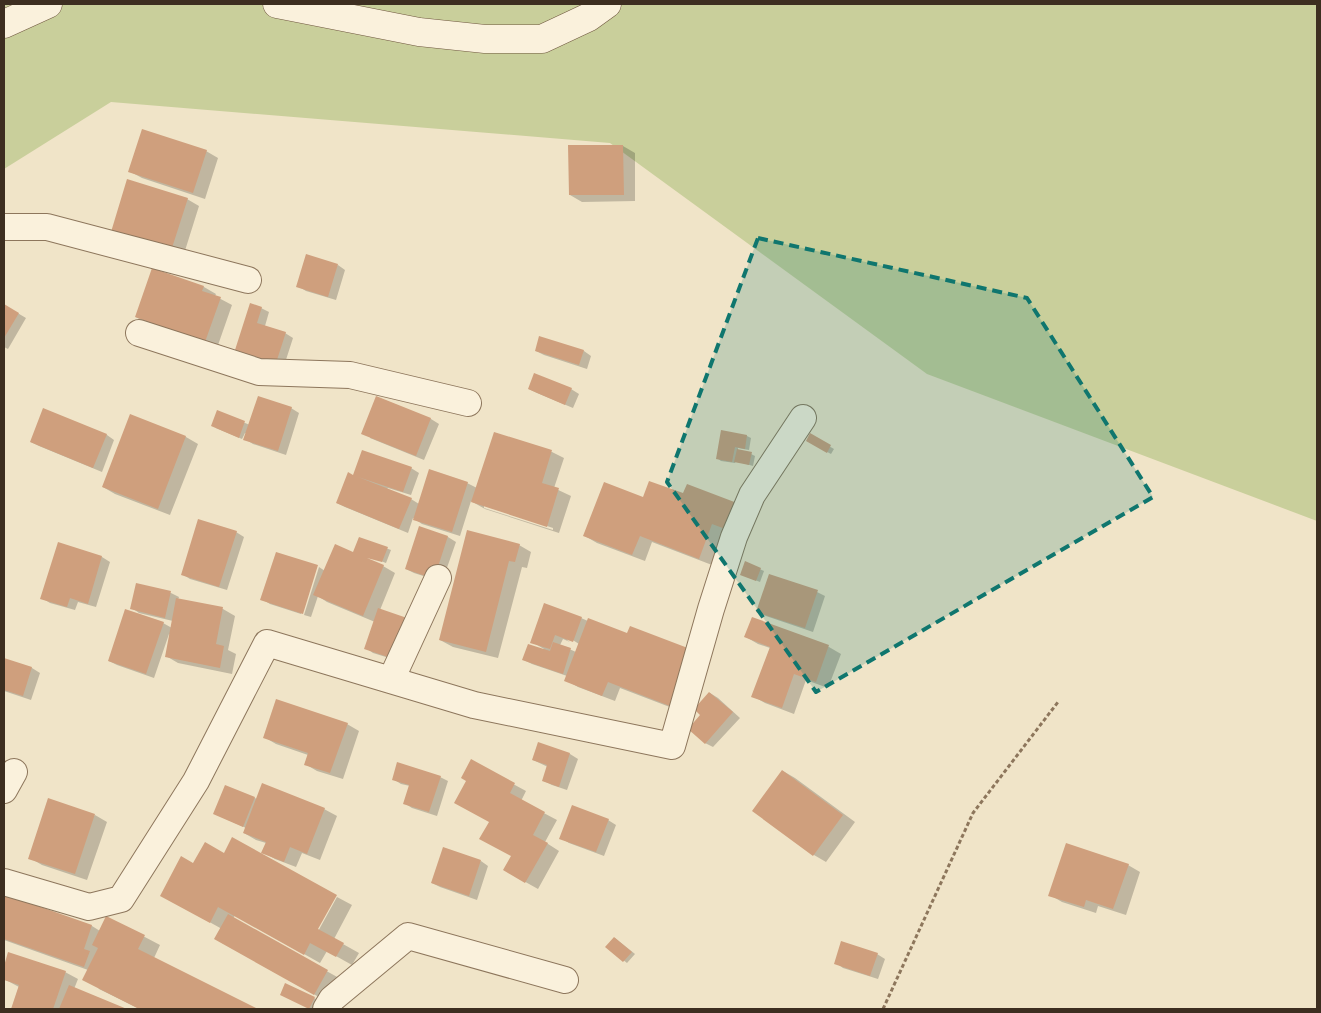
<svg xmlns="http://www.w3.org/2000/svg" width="1321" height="1013" font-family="'Times New Roman',serif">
<rect width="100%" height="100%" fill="#f0e4c8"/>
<!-- green -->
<path fill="#c9cf9b" d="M4 4H1317V521L927 374 610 143 111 102 4 169Z"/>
<!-- shadow -->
<path fill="#0003" fill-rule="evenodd" d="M623 146 635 153V201L582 202 570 195Z
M206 151 218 158 205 199 142 178 129 171Z
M187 199 199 206 183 257 125 239Z
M338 265 345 270 336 300 306 291 298 286Z
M153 269 204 287 216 294 215 296 232 305 217 348 148 324 136 317Z
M4 305 26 318 8 349 4 347Z
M261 308 269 312 265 326 285 333 293 338 284 366 245 354 237 349Z
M536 351H584L591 356 587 369 544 355Z
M529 389H571L579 394 573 408 537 393Z
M377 397 431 419 439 424 424 460 370 438Z
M291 408 299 413 286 455 253 444 245 439 247 433H245L242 439 216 428 218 412 250 425Z
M44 410 107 435 114 440 102 472 39 446 31 442Z
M131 416 186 437 198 444 170 515 115 494 103 487Z
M722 431 747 436 751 438 749 450 738 448V451L751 454 755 456 753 466 736 461 735 463 721 461 717 458Z
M495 433 552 452 564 458 554 488 571 496 559 533 485 509 471 501 460 536 422 524 413 518 408 533 345 507 337 503 354 476 411 468 419 473 411 495 388 488 387 489 411 499 419 504 467 483 477 488ZM484 505 553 528V530L484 508Z
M810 435 834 449 831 454 807 441Z
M644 499 737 505 712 565 652 542 645 561 597 543 585 536Z
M420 528 448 537 456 542 442 582 414 573 406 569Z
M236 532 244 537 227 590 190 579 182 574Z
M359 538 391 550 386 563 357 552V555L383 566 395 573 380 610 407 620 415 624 402 662 373 653 366 648 375 622 327 602 318 596 311 617 304 615 319 567 325 571 335 546 354 554Z
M59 544 102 557 110 562 96 607 78 602 75 610 50 603 42 598Z
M519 545 531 552 527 568 522 567 498 658 453 647 440 640Z
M746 563 764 571 760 582 745 576Z
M317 566 301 614 270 604 262 599Z
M137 584 171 593 179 597 178 600 223 609 235 616 228 650 236 654 232 674 178 663 166 656 170 635 169 634 154 678 117 665 109 661 163 623 172 628 173 621 139 613 132 608Z
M817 592 825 596 813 632 766 616 758 612Z
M581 618 588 621 628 635 688 714 620 688 615 701 578 687 566 680 567 676 532 664 524 660 544 649 532 642ZM568 637 579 644 576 652 560 645 563 639 570 642 567 640Z
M752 618 829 647 841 654 828 688 806 680 794 714 765 703 753 696 770 648 758 644 746 637Z
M4 659 32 668 40 673 31 700 4 691Z
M710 693 718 698 740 718 713 747 705 743 702 715Z
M347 724 359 731 343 779 317 771 305 764 308 755 276 744 264 737Z
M539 744 570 754 578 759 567 790 552 785 544 781 548 767 533 760Z
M471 761 526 791 521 801 557 820 545 842 559 851 538 889 504 870 512 856 491 822 468 780Z
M783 771 795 778 855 822 826 862 814 855Z
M440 777 448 781 437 816 412 808 404 803 410 786 401 784 393 779Z
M226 787 257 799 324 809 337 816 320 860 302 853 296 867 275 859 263 852 266 843 256 840 244 833 246 828 215 814Z
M95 815 107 822 87 880 42 865 30 858Z
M608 820 616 825 604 856 569 843 561 838Z
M182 858 316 935 337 897 352 905 334 939 359 953 352 965 327 951 320 963 235 915 233 919 339 978 326 1001 216 939 222 929 177 904Z
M481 861 488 866 477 900 440 887 432 883Z
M1128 865 1140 872 1126 915 1098 906 1096 913 1062 902 1050 895Z
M4 895 92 926 100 931 107 917 160 945 154 958 255 1009H140L99 989 88 970 4 940Z
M615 938 635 954 627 963 607 947Z
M9 954 65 972 78 979 74 989 123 1009H12L19 987 4 979V970Z
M877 954 885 959 878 979 843 968 836 963Z
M285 996 314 998 318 1000 313 1009H312Z"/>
<!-- building -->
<path fill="#cf9f7d" d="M142 129 207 150 193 193 128 172Z
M568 145H623L624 195H569Z
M127 179 188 198 171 251 111 232Z
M306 254 338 264 328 297 296 287Z
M152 268 204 286 202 291 221 297 205 342 135 317Z
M250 303 262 307 257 323 286 332 276 363 235 350Z
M4 304 19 313 4 338Z
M539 336 584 350 579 365 535 351Z
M534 373 572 388 565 405 528 389Z
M258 396 292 407 278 451 243 440Z
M376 396 431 418 416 456 361 434Z
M43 408 107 434 93 468 30 442Z
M217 410 245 421 239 438 211 426Z
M130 414 186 436 158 509 102 487Z
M721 430 747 435 745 449 735 447 732 462 716 459Z
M494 432 552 450 542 483 559 488 547 527 471 502Z
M810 433 831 445 827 453 806 441Z
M737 449 752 452 749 465 734 462Z
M362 450 412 467 403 492 358 477 412 498 399 529 336 503 348 472 353 475Z
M429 469 468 482 452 532 413 520Z
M649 481 683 493 687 484 737 503 728 530 712 524 699 559 640 536 632 555 583 536 604 482 643 497Z
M198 519 237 531 219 587 181 575Z
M419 526 448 536 434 579 405 569Z
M467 530 520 544 515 562 509 561 486 652 439 640Z
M359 537 388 547 382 562 367 558 384 565 363 616 313 595 335 544 353 552Z
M58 542 102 556 88 604 70 598 67 607 40 599Z
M276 552 318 565 303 614 260 600Z
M745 561 761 568 756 581 740 575Z
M769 574 818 590 805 628 756 612Z
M136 583 171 591 165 618 130 609Z
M176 598 223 607 216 644 224 646 220 668 165 657Z
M544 603 582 617 573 642 555 635 550 649 530 643Z
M378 608 407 618 394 659 364 649Z
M125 609 164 622 146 674 108 661Z
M752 617 829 645 816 682 794 674 782 708 751 697 770 647 744 637Z
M588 618 627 633 630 626 693 650 675 708 608 682 602 696 564 681Z
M553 642 571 648 563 674 522 660 528 644 550 651Z
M4 658 32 667 23 696 4 690Z
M709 692 733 712 705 744 688 729 700 715 694 709Z
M276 699 348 723 330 773 304 765 308 753 263 738Z
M538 742 570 753 559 787 542 781 547 765 532 760Z
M471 759 515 783 510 793 545 812 533 835 548 843 525 883 503 870 511 856 479 839 489 822 454 803 466 781 461 778Z
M397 762 441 776 429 812 403 804 409 785 392 780Z
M782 770 843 815 813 856 752 811Z
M262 783 325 808 307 854 290 847 284 862 261 853 266 842 243 833Z
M225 785 255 797 243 827 213 814Z
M48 798 95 814 75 874 28 859Z
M572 805 609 819 596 852 559 839Z
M232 837 337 895 318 929 344 943 336 957 310 943 304 955 218 907 210 923 160 896 181 856 193 863 205 842 224 853Z
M1066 843 1129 864 1113 909 1086 900 1084 907 1048 896Z
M443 847 481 860 469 896 431 883Z
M4 894 92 925 84 949 90 951 84 967 4 939Z
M228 914 328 970 314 995 214 939Z
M106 916 145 935 138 949 258 1009H139L82 980 98 948 92 945Z
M614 937 632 952 623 962 605 947Z
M841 941 878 953 870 976 834 964Z
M8 952 66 971 53 1009H11L19 985 4 980V966Z
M285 983 315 997 309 1009 280 995Z
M69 985 127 1009H59Z"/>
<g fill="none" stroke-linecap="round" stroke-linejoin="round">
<defs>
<path id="minor" d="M4 227H47L248 280
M139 333 259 372 350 375 468 403
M391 680 438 578
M4 790 14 772
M4 882 89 907 121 899 196 781 267 643 474 705 672 746 711 609 734 537 752 495 803 418
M326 1009 332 999 408 936 565 980"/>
<path id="secondary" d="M277 4 419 32 485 39H542L589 17 607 4
M4 24 48 4"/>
</defs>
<!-- minor casing -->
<use href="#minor" stroke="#8d765c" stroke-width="28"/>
<!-- secondary casing -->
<use href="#secondary" stroke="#6f573f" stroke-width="29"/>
<!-- path -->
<path stroke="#8d765c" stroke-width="3" stroke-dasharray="4 2.5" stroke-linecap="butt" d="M883 1009 973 813 1058 702"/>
<!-- minor -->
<use href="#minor" stroke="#faf1dc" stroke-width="26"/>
<!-- secondary -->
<use href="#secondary" stroke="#faf1dc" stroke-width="28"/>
</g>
<!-- marked area -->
<path fill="#0f766e" fill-opacity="0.2" stroke="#0f766e" stroke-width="4" stroke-dasharray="10 6" stroke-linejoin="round" d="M758 238 1027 298 1153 497 816 692 667 482Z"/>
<!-- border -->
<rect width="1321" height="1013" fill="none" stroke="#3d2e20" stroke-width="10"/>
</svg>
